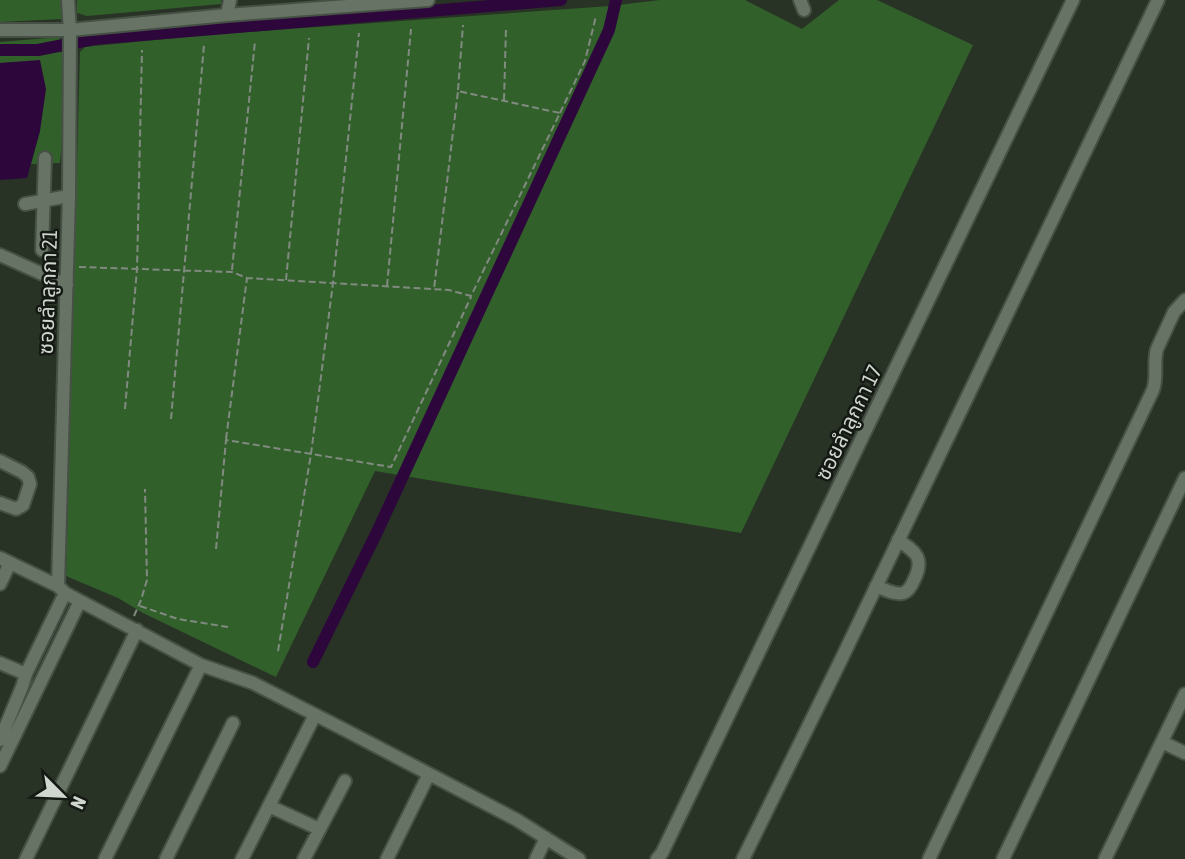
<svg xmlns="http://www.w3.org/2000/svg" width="1185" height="859" font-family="'Asap Condensed','Noto Sans Thai',sans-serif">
<rect width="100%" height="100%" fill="#283326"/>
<!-- green -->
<path fill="#32602b" d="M0 0H61L62 19 0 22Z
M77 0H221V4L87 16 77 13Z
M660 0H745L802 29 839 0H877L973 45 741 533 375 471 276 677 143 613 118 598 66 576 80 52 85 47 204 35 610 6Z
M60 37C66 78 64 122 60 163L31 164 40 131V61L0 63V42Z"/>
<!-- water -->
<path fill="#2d073c" d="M40 60 46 89 40 131 27 178 0 180V63Z"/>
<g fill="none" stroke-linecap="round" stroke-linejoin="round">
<!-- canal -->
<path stroke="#2d073c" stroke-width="12" d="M0 50H38L94 39 561 0
M313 662 378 530 609 30 616 0"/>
<defs>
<path id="minor" d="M800 0 804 10
M227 15 230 0
M0 30H70L227 15 428 0
M25 204 69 196
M42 250 45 158
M0 255 67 285
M0 461 22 472 28 477 30 484 23 505 16 509 0 503
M0 558 58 586 65 593 201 665 253 683 347 731 517 820 579 859
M0 584 10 563
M58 586 69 196 70 30 68 0
M876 586C883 589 895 595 903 593 909 591 912 585 914 580 925 558 916 552 898 540
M0 663 26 674
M0 740 22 687 26 674 65 593
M1162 742 1185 753
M0 766 80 601
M269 806 319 829
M26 859 137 630
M105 859 201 665
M166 859 233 723
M242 859 315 715
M304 859 345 781
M387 859 429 774
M536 859 546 838
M657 859 662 853 1073 0
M743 859 839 664 1158 0
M929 859 1153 390C1158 376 1153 362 1157 349L1174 312 1185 300
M1003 859 1185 478
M1105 859 1185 694"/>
</defs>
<!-- minor casing -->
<use href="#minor" stroke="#465045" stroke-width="16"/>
<!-- path -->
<path stroke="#818a80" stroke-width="2" stroke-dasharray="7 3.5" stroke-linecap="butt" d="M458 90 463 25
M504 100 506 28
M560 113 585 61 596 16
M79 267 232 272 247 278 449 290 471 296 560 113 458 91 434 289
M232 270 255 41
M286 280 309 38
M387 286 411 29
M125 409 137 269 142 50
M171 419 204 45
M226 439 247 278
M216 549 226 440 391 467 471 297
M140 606 178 619 228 627
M134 616 141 600 147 580 145 489
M278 651 311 454 333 283 359 33"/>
<!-- minor -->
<use href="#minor" stroke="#677465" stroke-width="12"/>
</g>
<g text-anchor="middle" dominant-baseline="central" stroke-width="5" stroke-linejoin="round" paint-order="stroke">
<!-- street labels -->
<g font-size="21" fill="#d0d7cf" stroke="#141913">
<text transform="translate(47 292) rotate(-88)">ซอยลำลูกกา 21</text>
<text transform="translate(848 422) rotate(-64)">ซอยลำลูกกา 17</text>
</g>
</g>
<!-- north arrow -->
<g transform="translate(63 796) rotate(114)" stroke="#141913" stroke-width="5" paint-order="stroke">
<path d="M0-5L12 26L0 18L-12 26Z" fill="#d0d7cf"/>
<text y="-10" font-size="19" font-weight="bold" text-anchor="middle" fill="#d0d7cf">N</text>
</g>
</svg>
